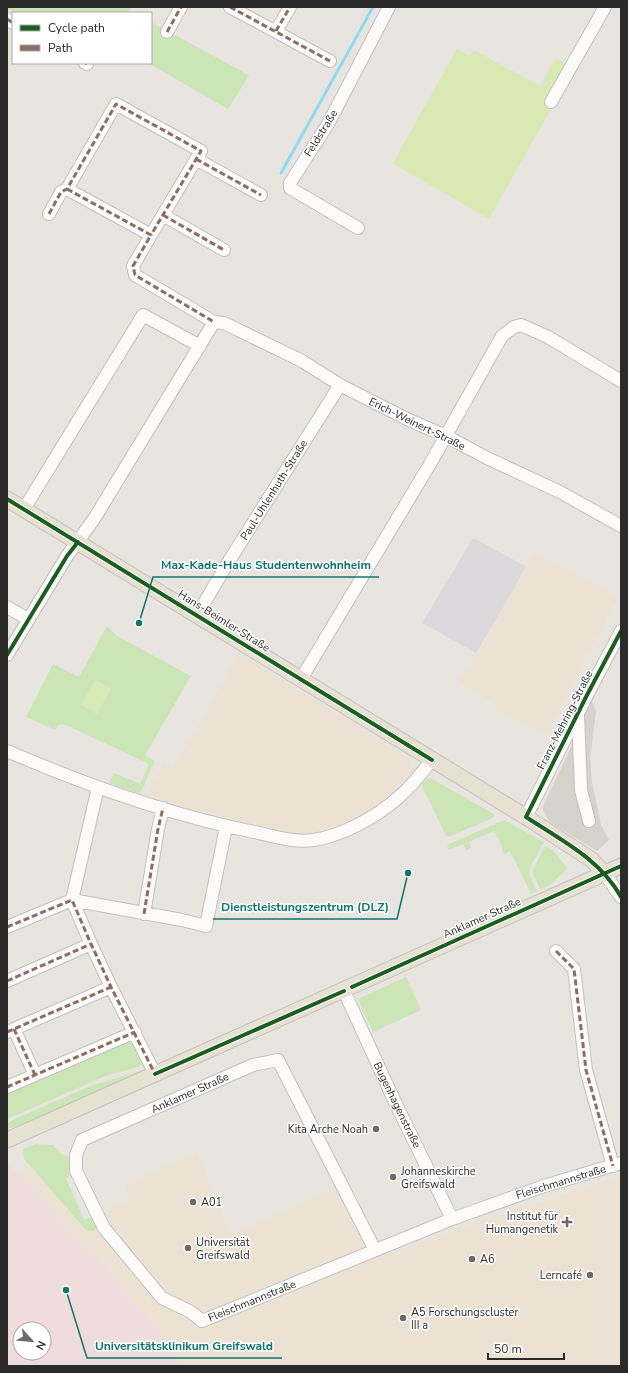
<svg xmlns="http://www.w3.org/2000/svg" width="628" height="1373" font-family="'Nunito Sans',sans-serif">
<rect width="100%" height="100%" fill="#e8e4df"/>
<!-- industrial -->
<path fill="#dbd9db" d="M473 538 527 567 476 653 422 623Z"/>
<!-- education -->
<path fill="#ece2d3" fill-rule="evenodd" d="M534 552 618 596 546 735 491 709 494 703 458 682 487 637Z
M237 652 407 756 412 763 409 773 392 793 354 822 332 830 308 835 292 836 246 826 145 797 164 763 173 768 176 764 225 678 224 677Z
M197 1152 231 1235 338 1186 374 1260 460 1228 621 1176V1366H7V1177L32 1167 84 1220 129 1200 124 1185ZM20 1329H44V1353H20Z"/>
<!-- medical -->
<path fill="#efdddd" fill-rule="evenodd" d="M7 1163 92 1252 175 1350 181 1366H7ZM20 1329H44V1353H20Z"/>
<!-- green -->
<path fill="#cce5b6" d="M7 7H132L128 13H14L7 9Z
M151 22 249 75 228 109 148 63H151Z
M107 626 117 636 191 676 145 755 154 761V763L141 792 138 793 109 783 114 773 140 784 149 764 64 724 58 725 55 730 26 717 53 664 79 677Z
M430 778 494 814V817L449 837 446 836 422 786V783Z
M504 820 544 842 530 867 529 874 537 891 531 894 510 851 504 854 498 837H497L494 831 469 842 471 848 466 850 463 844 449 850 447 845Z
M545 846 553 850 567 868 566 870 550 885 540 889 533 873 534 868Z
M406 977 421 1010 373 1032 358 999Z
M130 1038 143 1065 103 1077 7 1119V1092Z
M142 1070 139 1074 37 1120 7 1129V1124L13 1120 88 1087Z
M36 1144 53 1145 61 1154 72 1158 73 1174 66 1178 84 1220 93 1216 99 1227 93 1231 86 1230 24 1159 23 1149Z"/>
<!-- pitch -->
<path fill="#d8e9b4" d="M457 49 470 56 474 50 540 86 556 58 574 68 489 219 394 164V161Z
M95 680 111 689 97 714 81 705Z"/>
<!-- plaza -->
<path fill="#d6d2ce" d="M591 699 596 712 590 758 592 782 601 825 609 840 597 851 554 825 548 820 542 808 566 758Z"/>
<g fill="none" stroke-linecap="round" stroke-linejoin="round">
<!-- stream -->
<path stroke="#90dbec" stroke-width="3" d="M281 173 373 7"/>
<defs>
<path id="minor" d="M230 7 330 61
M7 19 13 23
M276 31 290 7
M167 32 181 7
M85 63 87 64
M551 102 605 7
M196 159 261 195
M67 189 151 235 133 266 135 275 214 322 224 323 302 361 340 385 409 420 446 436 487 458 560 492 621 526
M49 214 61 192 67 189 116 104 201 151 151 235
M163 215 224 250
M358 228 290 188V183L328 124 389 7
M24 509 143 315 200 346
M7 607 28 619
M197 615 229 561 340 385
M7 655 67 556 94 519 214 322
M301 679 430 464 502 336 514 327 521 325 548 337 621 381
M578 715 581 790 589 821
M7 751C86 785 170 815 254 832 274 836 294 843 314 840 344 835 378 816 400 796 412 786 422 772 432 760
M526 817 587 695 621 631
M605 874 621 897
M72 900 182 920 206 926 226 827
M72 900 91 944 111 987 155 1074
M72 900 98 787
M144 914 158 829 163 808
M7 927 72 900
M556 951 574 969 586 1070 613 1166
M7 981 91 944
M344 991 394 1100 452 1219
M14 1029 35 1075
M7 1032 111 987
M7 1087 135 1032
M375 1250 278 1060 253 1065 82 1140 76 1155V1171L104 1228 162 1298 191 1312 202 1321 452 1219 547 1185 621 1163"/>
<path id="major" d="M7 499 526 817 592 860 605 874
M7 1140 621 866"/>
</defs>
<!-- minor casing -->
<use href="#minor" stroke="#c1c0c1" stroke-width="14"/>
<!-- major casing -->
<use href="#major" stroke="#c4c3c1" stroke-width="17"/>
<!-- minor -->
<use href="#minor" stroke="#fcfbfa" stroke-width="12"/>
<!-- major -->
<use href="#major" stroke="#e7e1d2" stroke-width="15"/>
<!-- quiet -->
<path stroke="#8d6e63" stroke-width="3" stroke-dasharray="6 3" stroke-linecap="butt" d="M230 7 330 61
M7 19 13 23
M276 31 290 7
M167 32 181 7
M85 63 87 64
M196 159 261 195
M67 189 151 235 133 266 135 275 214 322
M49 214 61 192 67 189 116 104 201 151 151 235
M163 215 224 250
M144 914 158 829 163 808
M7 927 72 900 91 944 111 987 155 1074
M556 951 574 969 586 1070 613 1166
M7 981 91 944
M14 1029 35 1075
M7 1032 111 987
M7 1087 135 1032"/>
<defs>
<path id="cycleway" d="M7 499 432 760
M621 631 587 695 526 817C561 840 600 859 621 897
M7 655 67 556 78 542
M352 987 621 866
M155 1074 344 991"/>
</defs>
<!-- cycleway casing -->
<use href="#cycleway" stroke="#fff" stroke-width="6"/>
<!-- cycleway -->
<use href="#cycleway" stroke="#1b5e20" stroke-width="4"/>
</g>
<!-- markers -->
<g fill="#6c6b69" stroke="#fff" stroke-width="1.5">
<circle cx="376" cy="1129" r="4"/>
<circle cx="393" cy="1177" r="4"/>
<circle cx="193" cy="1202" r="4"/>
<path d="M565 1216h4v4h4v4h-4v4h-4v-4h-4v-4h4z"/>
<circle cx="188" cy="1248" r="4"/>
<circle cx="472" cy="1259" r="4"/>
<circle cx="590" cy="1275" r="4"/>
<circle cx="403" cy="1318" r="4"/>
</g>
<g text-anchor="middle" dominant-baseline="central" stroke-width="3" stroke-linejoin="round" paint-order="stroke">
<!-- street labels -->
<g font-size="11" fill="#2a2a2a" stroke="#fff">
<text transform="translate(321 133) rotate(-58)">Feldstraße</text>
<text transform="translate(417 424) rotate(26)">Erich-Weinert-Straße</text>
<text transform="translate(274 490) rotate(-58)">Paul-Uhlenhuth-Straße</text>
<text transform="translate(224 621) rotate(32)">Hans-Beimler-Straße</text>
<text transform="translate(565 720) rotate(-63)">Franz-Mehring-Straße</text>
<text transform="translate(482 918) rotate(-24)">Anklamer Straße</text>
<text transform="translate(190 1093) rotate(-24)">Anklamer Straße</text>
<text transform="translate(397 1105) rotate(64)">Bugenhagenstraße</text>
<text transform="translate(561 1182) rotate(-17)">Fleischmannstraße</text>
<text transform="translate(252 1301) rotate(-22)">Fleischmannstraße</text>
</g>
<!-- poi labels -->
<g font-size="11" fill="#2a2a2a" stroke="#fff" text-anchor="start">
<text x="368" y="1129" text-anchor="end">Kita Arche Noah</text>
<text x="401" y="1171">Johanneskirche<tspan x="401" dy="13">Greifswald</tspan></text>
<text x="201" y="1202">A01</text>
<text x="558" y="1216" text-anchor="end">Institut für<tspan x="558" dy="13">Humangenetik</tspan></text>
<text x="196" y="1242">Universität<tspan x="196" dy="13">Greifswald</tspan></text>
<text x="480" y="1259">A6</text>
<text x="582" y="1275" text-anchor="end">Lerncafé</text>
<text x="411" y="1312">A5 Forschungscluster<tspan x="411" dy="13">III a</tspan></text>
</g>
</g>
<!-- callouts -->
<path fill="none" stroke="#0f766e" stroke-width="1.5" d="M139 623L153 577H379M408 873L397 919H213M66 1290L87 1358H282"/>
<g fill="#0f766e" stroke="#fff" stroke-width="1.5">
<circle cx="139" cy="623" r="4"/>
<circle cx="408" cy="873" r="4"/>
<circle cx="66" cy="1290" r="4"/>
</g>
<g font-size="12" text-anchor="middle" font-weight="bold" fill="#0f766e" stroke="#fff" stroke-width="3" stroke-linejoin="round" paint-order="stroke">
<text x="266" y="569">Max-Kade-Haus Studentenwohnheim</text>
<text x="305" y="911">Dienstleistungszentrum (DLZ)</text>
<text x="184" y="1350">Universitätsklinikum Greifswald</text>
</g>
<!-- border -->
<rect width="628" height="1373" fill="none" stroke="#2a2a2a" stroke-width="16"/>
<!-- legend -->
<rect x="12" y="12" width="140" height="52" fill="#ffffff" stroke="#aaaaaa"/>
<rect x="20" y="25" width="20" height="6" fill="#1b5e20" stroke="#aaaaaa"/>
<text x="48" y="32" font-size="12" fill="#2a2a2a">Cycle path</text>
<rect x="20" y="45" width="20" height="6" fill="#8d6e63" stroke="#aaaaaa"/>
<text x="48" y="52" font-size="12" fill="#2a2a2a">Path</text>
<!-- north arrow -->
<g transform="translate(32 1341) rotate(117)"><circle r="19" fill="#ffffff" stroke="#aaaaaa"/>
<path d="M0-3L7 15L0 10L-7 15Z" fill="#6c6b69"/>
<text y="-6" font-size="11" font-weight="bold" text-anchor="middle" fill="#2a2a2a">N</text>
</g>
<!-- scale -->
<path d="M488 1353v6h76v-6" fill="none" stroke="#2a2a2a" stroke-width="2"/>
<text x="494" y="1353" font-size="12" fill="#2a2a2a" stroke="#ffffff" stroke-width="3" paint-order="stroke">50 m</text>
</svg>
